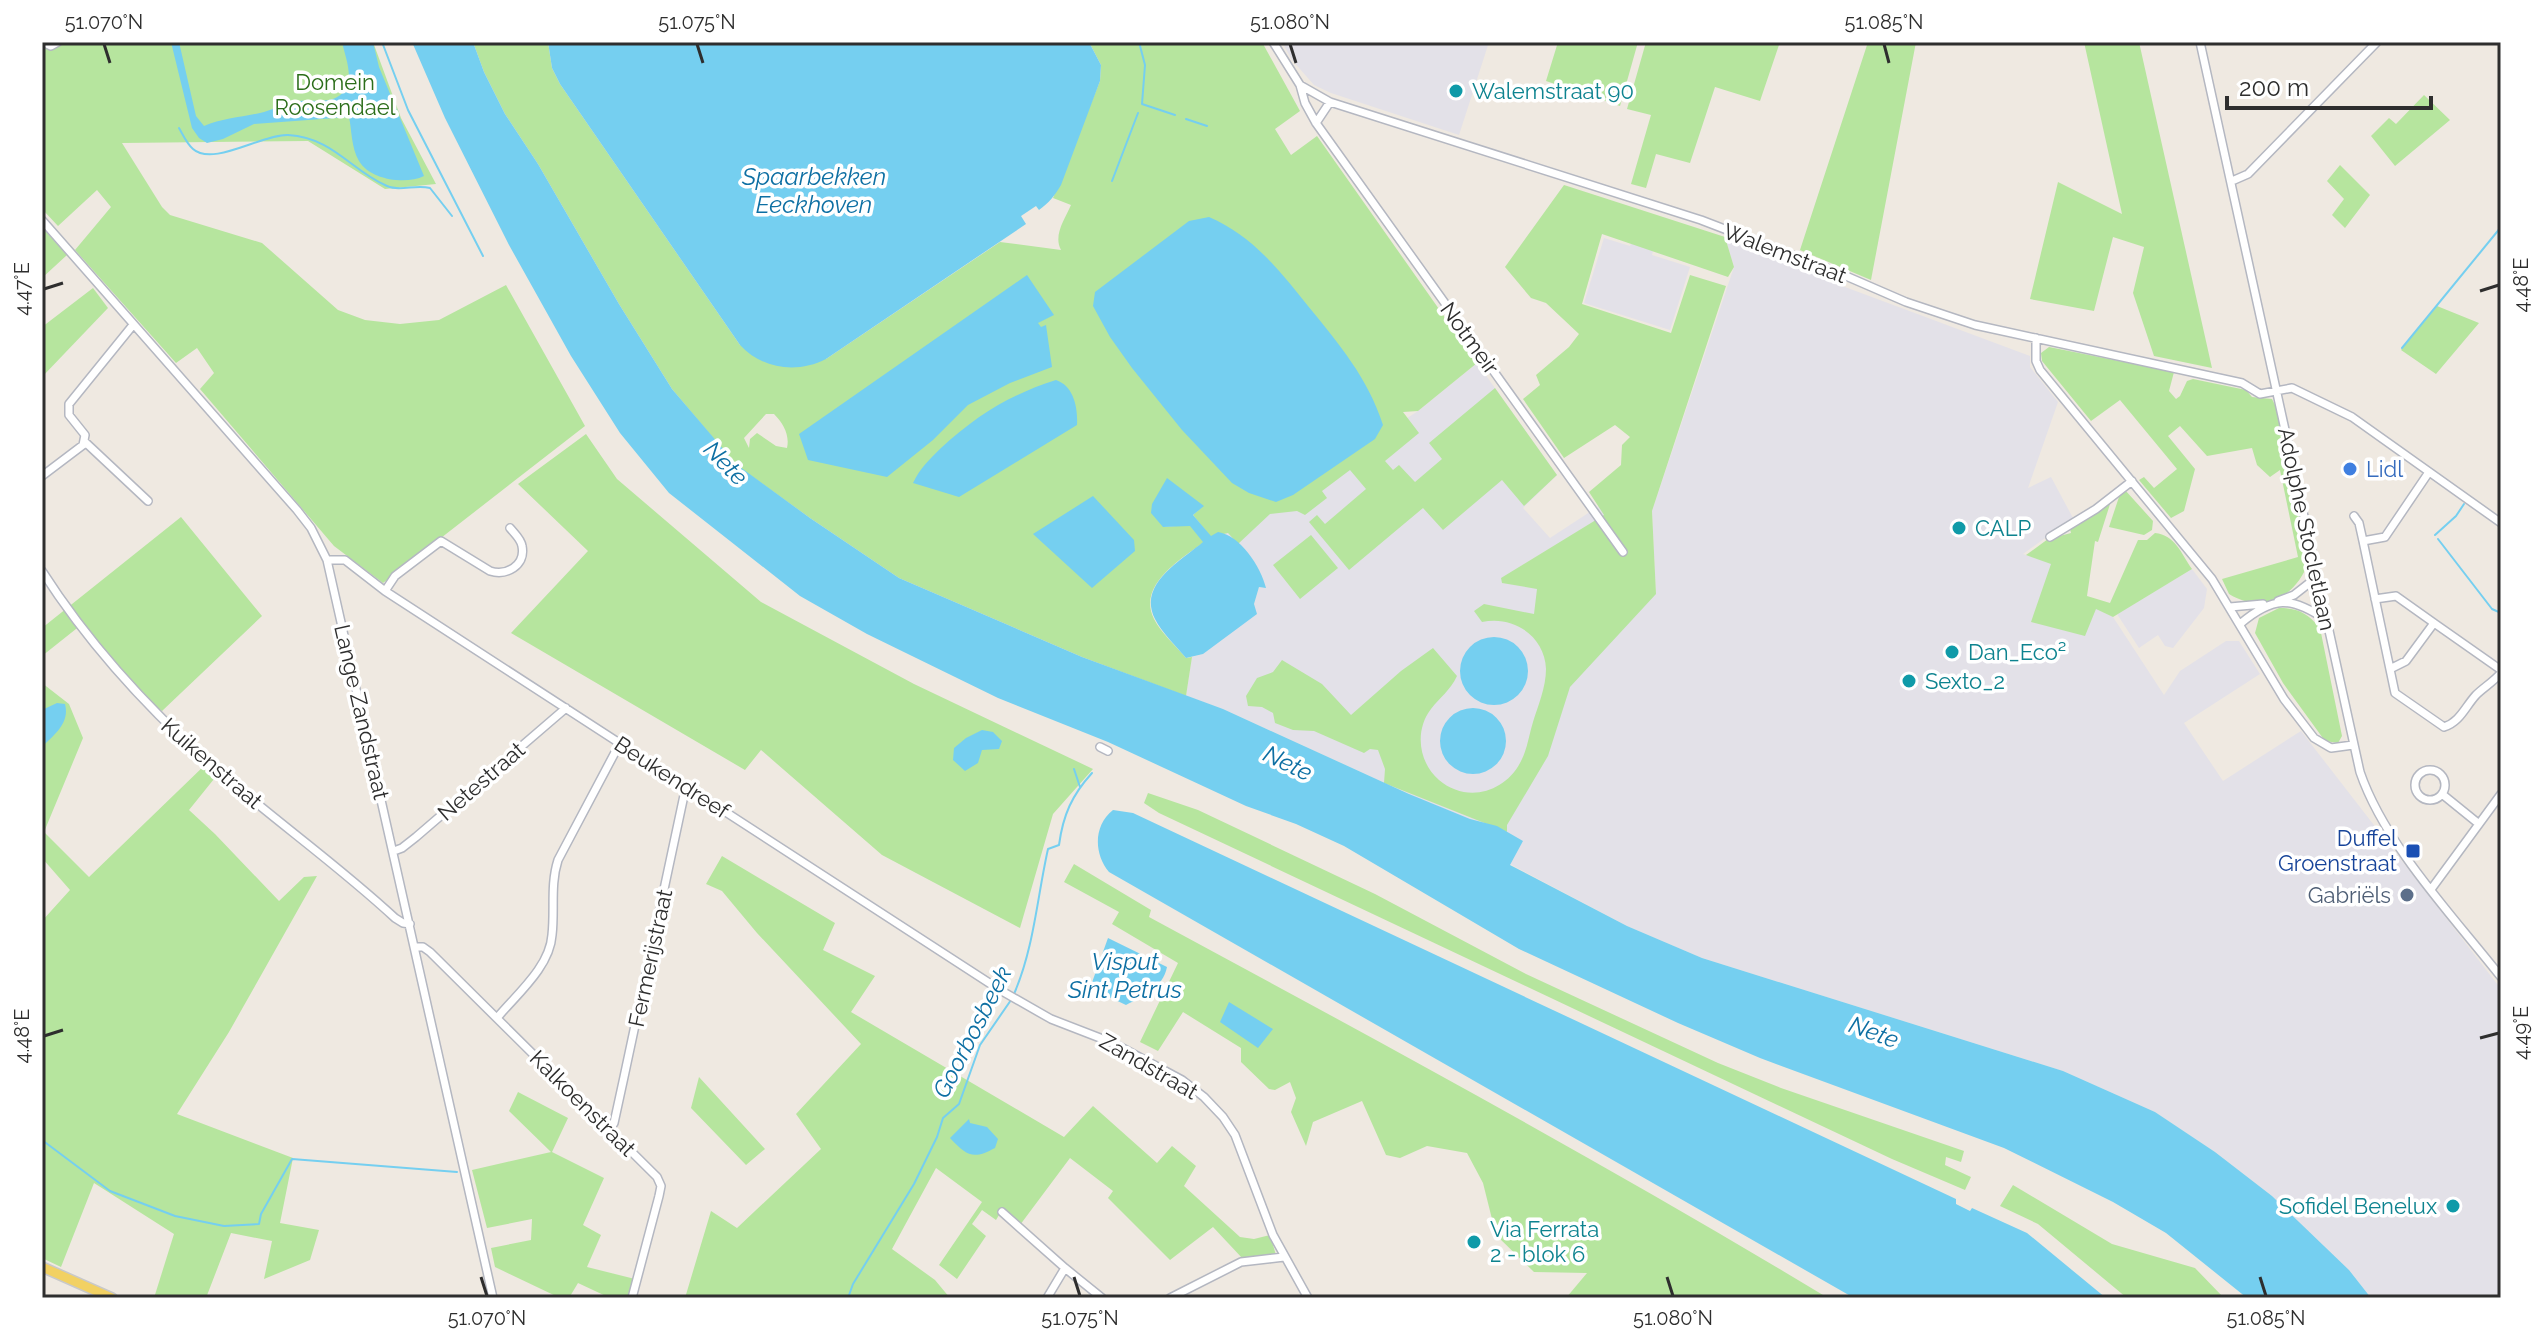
<svg xmlns="http://www.w3.org/2000/svg" width="2543" height="1340" font-family="Raleway,sans-serif">
<rect width="100%" height="100%" fill="#efe9e1"/>
<!-- industrial -->
<path fill="#e3e1e8" d="M1282 42H1489L1459 135 1331 93 1314 85 1292 60Z
M1634 236 1655 242 1652 255 1690 267 1670 330 1584 303 1604 238 1630 246Z
M1725 237 1845 287 2030 356V367L2058 402 2028 488 2051 477 2073 518 2023 554 2051 563 2096 608 2113 617 2164 695 2180 671 2226 641H2239L2260 674 2184 723 2223 781 2301 731 2501 989V1298H2371L2349 1270 2272 1196 2215 1152 2155 1112 2063 1071 1702 958 1627 926 1510 864 1409 794 1223 709 1186 696 1192 657 1203 654 1254 604 1259 587 1265 588 1184 548 1375 439 1418 411 1477 363 1557 475 1523 508 1550 538 1599 506 1605 515 1521 566 1656 594 1652 511 1734 267Z
M2192 569 2207 589 2204 608 2173 648 2165 646 2158 635 2139 648 2117 614Z"/>
<!-- green -->
<path fill="#b6e59e" fill-rule="evenodd" d="M42 42H373L401 118 436 184 385 189 308 141 122 143 162 207 170 215 262 243 338 310 365 320 400 324 439 320 506 285 585 426 383 583 334 546 200 389 214 373 197 348 176 363 75 250 111 207 97 190 58 226 42 209Z
M473 42H548L552 68 560 84 740 345 826 359 1000 242 1061 250C1053 235 1065 219 1071 205L1053 198 1100 81 1101 65 1089 42H1262L1300 111 1275 129 1291 155 1317 136 1477 363 1418 411 1403 412 1419 433 1385 461 1393 470 1399 465 1415 482 1442 459 1429 443 1495 388 1557 475 1524 506 1502 480 1443 530 1423 508 1349 570 1309 522 1317 515 1325 524 1366 489 1350 470 1322 491 1327 498 1305 515 1297 511 1270 514 1238 544 1228 533 1211 537 1193 515 1203 506 1163 527 1190 525 1204 542C1181 559 1137 585 1154 619 1161 633 1176 646 1186 658L1192 657 1186 696 1082 657 899 578 810 518 735 464 672 389 619 304 538 164 505 114 484 72ZM766 414H774C783 423 790 435 787 448L776 446 757 433 750 439 749 448 744 438Z
M1558 42H1638L1620 106 1546 81Z
M1646 42H1780L1760 101 1715 87 1690 163 1656 154 1646 188 1631 184 1651 115 1627 109Z
M1868 42H1916L1871 280 1800 250Z
M2084 42H2139L2212 368 2154 356 2133 293 2144 247 2113 237 2094 311 2030 299 2058 182 2122 214Z
M2424 95 2450 120 2395 166 2371 136 2389 118 2396 124Z
M2340 165 2370 195 2345 228 2332 215 2344 199 2327 181Z
M1564 185 1725 237 1734 267 1728 277 1602 234 1582 304 1671 333 1690 275 1726 286 1652 511 1656 594 1570 687 1548 756 1507 825V832L1384 783 1385 769 1378 750 1370 749 1364 753 1314 731 1293 730 1275 723 1273 713 1262 707 1248 706 1246 696 1257 678 1273 672 1282 660 1322 684 1351 715 1401 671 1433 648 1457 676C1450 691 1440 697 1431 709 1414 731 1419 763 1439 780 1466 803 1504 793 1520 763 1527 751 1529 735 1533 722 1538 706 1546 687 1546 669 1545 636 1513 615 1482 622L1474 611 1484 604 1534 614 1537 589 1502 583 1501 578 1604 515 1589 492 1621 465 1622 445 1630 437 1615 425 1564 458 1523 399 1540 385 1536 375 1569 347 1579 334 1546 303 1531 298 1505 267Z
M42 227 67 255 42 278Z
M93 288 108 308 42 377V327Z
M2437 306 2479 323 2436 374 2401 350Z
M2049 347 2174 372 2169 391 2176 399 2180 396 2187 381 2193 379 2246 390 2252 397 2272 399 2277 409 2309 561C2296 597 2264 615 2229 594L2222 579 2298 557 2280 470 2270 477 2257 465 2252 448 2207 456 2180 426 2168 436 2195 469 2184 511 2171 518 2139 480 2144 477 2154 488 2177 469 2120 400 2091 421 2042 361 2041 353Z
M586 434 617 479 761 602 914 684 1093 769 1053 814 1020 928 882 855 761 750 745 770 511 633 588 551 518 484Z
M2125 490 2153 521 2152 530 2144 535 2109 527 2119 497Z
M2111 501 2098 542 2095 541 2087 596 2110 603 2138 540H2147L2155 533C2175 535 2181 553 2192 569L2113 617 2096 609 2085 636 2031 622 2051 564 2026 555 2048 539 2071 533 2070 529Z
M181 517 262 616 162 711 134 689 81 625 42 656V628Z
M1311 535 1338 568 1300 599 1273 565Z
M2279 608C2298 608 2307 613 2320 628L2342 736 2338 743 2325 741 2283 683 2255 633 2259 618Z
M42 683 69 704 83 738 44 832 89 877 207 763 218 774 189 810 215 834 279 901 304 877 317 876 229 1032 177 1114 293 1158 280 1223 319 1230 310 1260 264 1279 272 1241 231 1233 206 1298H154L174 1234 94 1183 61 1267 42 1258V921L70 890 42 858Z
M1148 793 1198 810 1375 894 1526 974 1718 1063 1781 1088 1964 1151 1961 1162 1946 1157 1945 1165 1971 1177 1965 1190 1892 1159 1159 813 1144 803Z
M722 856 835 923 823 950 875 976 851 1012 1064 1137 1093 1106 1157 1163 1172 1146 1196 1166 1184 1186 1240 1237 1254 1239 1270 1235 1276 1255 1243 1259 1213 1227 1170 1260 1108 1198 1113 1191 1070 1158 1020 1225 1002 1210 996 1220 982 1210 972 1224 986 1236 957 1279 939 1265 982 1202 936 1168 892 1249 935 1280 950 1298H685L711 1211 737 1228 821 1149 796 1114 861 1044 757 933 722 891 706 884Z
M1074 864 1151 910 1149 917C1377 1040 1606 1164 1828 1298H1566L1587 1273 1534 1272 1496 1235 1483 1183 1467 1153 1427 1146 1400 1158 1386 1155 1362 1101 1313 1122 1306 1146 1291 1112 1296 1098 1290 1082 1275 1090 1269 1089 1241 1062V1048L1183 1012 1158 1051 1140 1042 1178 963 1112 924 1119 912 1064 882Z
M699 1077 765 1149 746 1165 691 1108Z
M518 1092 568 1118 552 1152 604 1178 583 1225 601 1235 587 1267 635 1279 630 1298H610L578 1283 569 1298H560L495 1267 491 1248 531 1240 532 1219 487 1228 472 1170 551 1152 509 1111Z
M2013 1185 2112 1244 2195 1268 2224 1298H2127L2038 1224 2000 1206Z"/>
<!-- water -->
<path fill="#75cff0" d="M171 42H179L196 116 204 126C223 118 244 117 264 112 274 109 283 104 293 102 310 98 333 107 345 90 354 77 345 56 342 42H373L379 67 424 176C406 185 370 180 359 161 351 147 352 131 349 117L254 124 223 139 207 143 199 138 192 128Z
M412 42H473L484 72 505 114 538 164 619 304 672 389 736 464 810 518 899 578 1082 657 1223 709 1409 794 1470 819 1497 826 1523 841 1510 865 1627 926 1702 958 2063 1071 2155 1112 2215 1152 2272 1196 2349 1270 2371 1298H2247L2166 1233 2113 1202 2004 1148 1760 1058 1678 1023 1519 949 1344 846 1296 824 1246 806 1108 742 998 698 867 634 800 596 669 493 620 433 571 356 509 245 445 118Z
M548 42H1089L1101 65 1100 81 1061 185C1055 195 1049 203 1039 210L1036 206 1021 216 1026 224 826 359C797 374 762 369 740 345L560 84 552 68Z
M1209 217C1253 236 1279 270 1308 306 1339 344 1368 378 1383 425L1375 439 1293 495 1276 502 1249 493 1232 483 1182 430 1132 368 1110 337 1093 306 1095 292 1189 221Z
M1027 275 1054 315 1038 323 1041 327 1046 325 1052 367 1010 383 968 405 933 440 887 477 808 460 799 434Z
M1056 380C1074 386 1078 408 1077 425L959 497 913 483C920 468 930 459 941 448 977 415 1009 395 1056 380Z
M1167 478 1204 506 1193 515 1211 536 1218 532C1240 535 1261 567 1266 588L1259 587 1254 604 1257 614 1203 654 1186 658C1176 646 1162 633 1155 619 1137 584 1182 560 1203 542L1190 526 1163 527 1151 513 1152 504Z
M1093 496 1134 540 1135 551 1092 588 1033 534Z
M1460 671a34 34 0 1 1 68 0a34 34 0 1 1-68 0Z
M57 703 65 704C70 723 55 734 42 747V710Z
M1440 741a33 33 0 1 1 66 0a33 33 0 1 1-66 0Z
M982 730 993 732 1002 741 999 749 982 750 978 763 965 771 953 760 954 748 966 738Z
M1113 810 1133 813 1956 1199V1204L1970 1211 1972 1208 2027 1233 2106 1298H1854L1109 872C1094 854 1093 826 1113 810Z
M1108 938 1167 967C1163 988 1143 996 1126 1005L1090 988Z
M1229 1002 1273 1029 1258 1048 1220 1022Z
M969 1119 970 1123 987 1127 998 1139 995 1148C973 1160 967 1156 950 1138Z"/>
<g fill="none" stroke-linecap="round" stroke-linejoin="round">
<!-- stream -->
<path stroke="#75cff0" stroke-width="2" d="M382 42 408 110 483 256
M1139 42 1145 65 1142 104 1175 115
M1186 119 1207 126
M179 128C183 135 187 144 193 149 213 167 262 134 288 135 334 138 350 170 387 186 401 192 415 184 430 188L452 216
M1112 181 1138 113
M2402 348 2501 227
M2435 535 2456 516 2464 504
M2438 539 2492 609 2501 613
M1074 769 1080 787
M1014 994C1034 948 1037 898 1048 849L1059 845C1063 815 1072 795 1092 773
M42 1140 110 1191 175 1216 224 1226 259 1224 261 1214 292 1159 457 1172
M848 1298 853 1284 914 1184 937 1137 943 1118 959 1104 980 1045 1011 1000"/>
<defs>
<path id="minor" d="M43 42 51 46 58 42
M1273 42 1300 85 1305 103 1316 123 1623 552
M2200 42 2360 772C2385 845 2453 916 2501 977
M1300 85 1330 102 1701 220 1839 273 1906 302 1975 325 2242 383 2260 394 2292 388 2352 417 2501 523
M1316 123 1330 102
M2232 181 2248 174 2377 42
M42 220 297 510 311 528 327 560 493 1298
M2036 338V361L2040 370 2212 579 2284 699 2314 738 2331 748 2353 745
M84 441 148 501
M42 476 83 445 85 435 69 415V404L133 325
M2354 516 2359 523 2363 541 2395 693 2444 727C2460 722 2465 707 2476 695 2483 688 2493 682 2501 673
M2050 537 2096 509 2132 481
M2363 541 2385 537 2429 472
M327 560H345L385 591 1000 990 1051 1019 1113 1043 1182 1080 1204 1097 1223 1117 1235 1135 1273 1235 1308 1298
M42 571C90 646 149 710 216 769 274 820 338 865 395 918L403 923 410 924
M385 591 395 576 441 541 490 571C506 576 526 566 522 546 521 539 515 534 510 528
M2375 599 2396 596 2434 623 2406 661 2390 669
M2278 601 2294 595 2317 577
M2230 607 2263 604
M2434 623 2501 670
M2240 624C2273 596 2291 596 2326 620
M1100 747 1108 751
M2415 785a15 15 0 1 1 30 0a15 15 0 1 1-30 0Z
M2442 794 2479 824
M394 851 402 848 416 837 566 708
M2432 888 2501 794
M416 947H423L430 952 657 1177 661 1186 659 1196 632 1298
M497 1018C516 995 550 967 552 935 555 910 550 885 558 860L620 743
M610 1129 614 1123 624 1077 686 786
M1002 1212 1065 1268
M1047 1298 1065 1268 1102 1298
M1170 1298 1241 1262 1284 1257"/>
<path id="major" d="M42 1267 112 1298"/>
</defs>
<!-- minor casing -->
<use href="#minor" stroke="#b4b7c1" stroke-width="10"/>
<!-- major casing -->
<use href="#major" stroke="#c9c9c9" stroke-width="12"/>
<!-- minor -->
<use href="#minor" stroke="#fff" stroke-width="7"/>
<!-- major -->
<use href="#major" stroke="#f2d163" stroke-width="9"/>
</g>
<!-- ticks -->
<path fill="none" stroke="#2e2e2e" stroke-width="3" d="M104 44 110 63M697 44 703 63M1290 44 1296 63M1884 44 1889 63M44 289 63 283M2480 291 2499 285M44 1036 63 1030M2480 1038 2499 1033M481 1277 487 1296M1074 1277 1080 1296M1667 1277 1673 1296M2260 1277 2266 1296"/>
<!-- markers -->
<g fill="#0f9aa8" stroke="#fff" stroke-width="3">
<circle cx="1456" cy="91" r="8"/>
<circle cx="1959" cy="528" r="8"/>
<circle cx="1952" cy="652" r="8"/>
<circle cx="1909" cy="681" r="8"/>
<circle cx="2453" cy="1206" r="8"/>
<circle cx="1474" cy="1242" r="8"/>
</g>
<circle fill="#3f7fe0" stroke="#fff" stroke-width="3" cx="2350" cy="469" r="8"/>
<rect fill="#1a4fb4" stroke="#fff" stroke-width="3" x="2405" y="843" width="16" height="16" rx="4"/>
<circle fill="#5c6f8a" stroke="#fff" stroke-width="3" cx="2407" cy="895" r="8"/>
<g text-anchor="middle" dominant-baseline="central" stroke-width="7" stroke-linejoin="round" paint-order="stroke">
<!-- park labels -->
<g font-size="22" fill="#2c6e1b" stroke="#fff">
<text x="335" y="82">Domein<tspan x="335" dy="25">Roosendael</tspan></text>
</g>
<!-- culture labels -->
<g font-size="22" fill="#0d838f" stroke="#fff" text-anchor="start">
<text x="1472" y="91">Walemstraat 90</text>
<text x="1975" y="528">CALP</text>
<text x="1968" y="652">Dan_Eco²</text>
<text x="1925" y="681">Sexto_2</text>
<text x="2437" y="1206" text-anchor="end">Sofidel Benelux</text>
<text x="1490" y="1229">Via Ferrata<tspan x="1490" dy="25">2 - blok 6</tspan></text>
</g>
<!-- street labels -->
<g font-size="22" fill="#2e2e2e" stroke="#fff">
<text transform="translate(1785 253) rotate(21)">Walemstraat</text>
<text transform="translate(1470 338) rotate(54)">Notmeir</text>
<text transform="translate(2307 529) rotate(78)">Adolphe Stocletlaan</text>
<text transform="translate(362 712) rotate(77)">Lange Zandstraat</text>
<text transform="translate(212 763) rotate(41)">Kuikenstraat</text>
<text transform="translate(672 777) rotate(33)">Beukendreef</text>
<text transform="translate(481 781) rotate(-41)">Netestraat</text>
<text transform="translate(650 958) rotate(-78)">Fermerijstraat</text>
<text transform="translate(1149 1066) rotate(30)">Zandstraat</text>
<text transform="translate(583 1103) rotate(45)">Kalkoenstraat</text>
</g>
<!-- shop labels -->
<g font-size="22" fill="#366cbe" stroke="#fff" text-anchor="start">
<text x="2366" y="469">Lidl</text>
</g>
<!-- transit labels -->
<g font-size="22" fill="#164399" stroke="#fff" text-anchor="end">
<text x="2397" y="838">Duffel<tspan x="2397" dy="25">Groenstraat</tspan></text>
</g>
<!-- service labels -->
<g font-size="22" fill="#4e5e75" stroke="#fff" text-anchor="end">
<text x="2391" y="895">Gabriëls</text>
</g>
<!-- water labels -->
<g font-size="24" font-style="italic" fill="#0d6fa3" stroke="#fff">
<text x="814" y="176">Spaarbekken<tspan x="814" dy="28">Eeckhoven</tspan></text>
<text transform="translate(726 463) rotate(46)">Nete</text>
<text transform="translate(1288 763) rotate(26)">Nete</text>
<text x="1125" y="961">Visput<tspan x="1125" dy="28">Sint Petrus</tspan></text>
<text transform="translate(972 1032) rotate(-63)">Goorbosbeek</text>
<text transform="translate(1874 1032) rotate(20)">Nete</text>
</g>
</g>
<!-- border -->
<rect width="2543" height="1340" fill="none" stroke="#ffffff" stroke-width="88"/>
<!-- scale -->
<path d="M2227 96v12h204v-12" fill="none" stroke="#2e2e2e" stroke-width="4"/>
<text x="2239" y="96" font-size="24" fill="#2e2e2e" stroke="#ffffff" stroke-width="6" paint-order="stroke">200 m</text>
<rect x="44" y="44" width="2455" height="1252" fill="none" stroke="#2e2e2e" stroke-width="3"/>
<g font-size="20" text-anchor="middle" fill="#2e2e2e">
<text x="104" y="29">51.070°N</text>
<text x="697" y="29">51.075°N</text>
<text x="1290" y="29">51.080°N</text>
<text x="1884" y="29">51.085°N</text>
<text transform="translate(2521 285) rotate(-90)" y="7">4.48°E</text>
<text transform="translate(22 289) rotate(-90)" y="7">4.47°E</text>
<text transform="translate(2521 1033) rotate(-90)" y="7">4.49°E</text>
<text transform="translate(22 1036) rotate(-90)" y="7">4.48°E</text>
<text x="487" y="1325">51.070°N</text>
<text x="1080" y="1325">51.075°N</text>
<text x="1673" y="1325">51.080°N</text>
<text x="2266" y="1325">51.085°N</text>
</g>
</svg>
